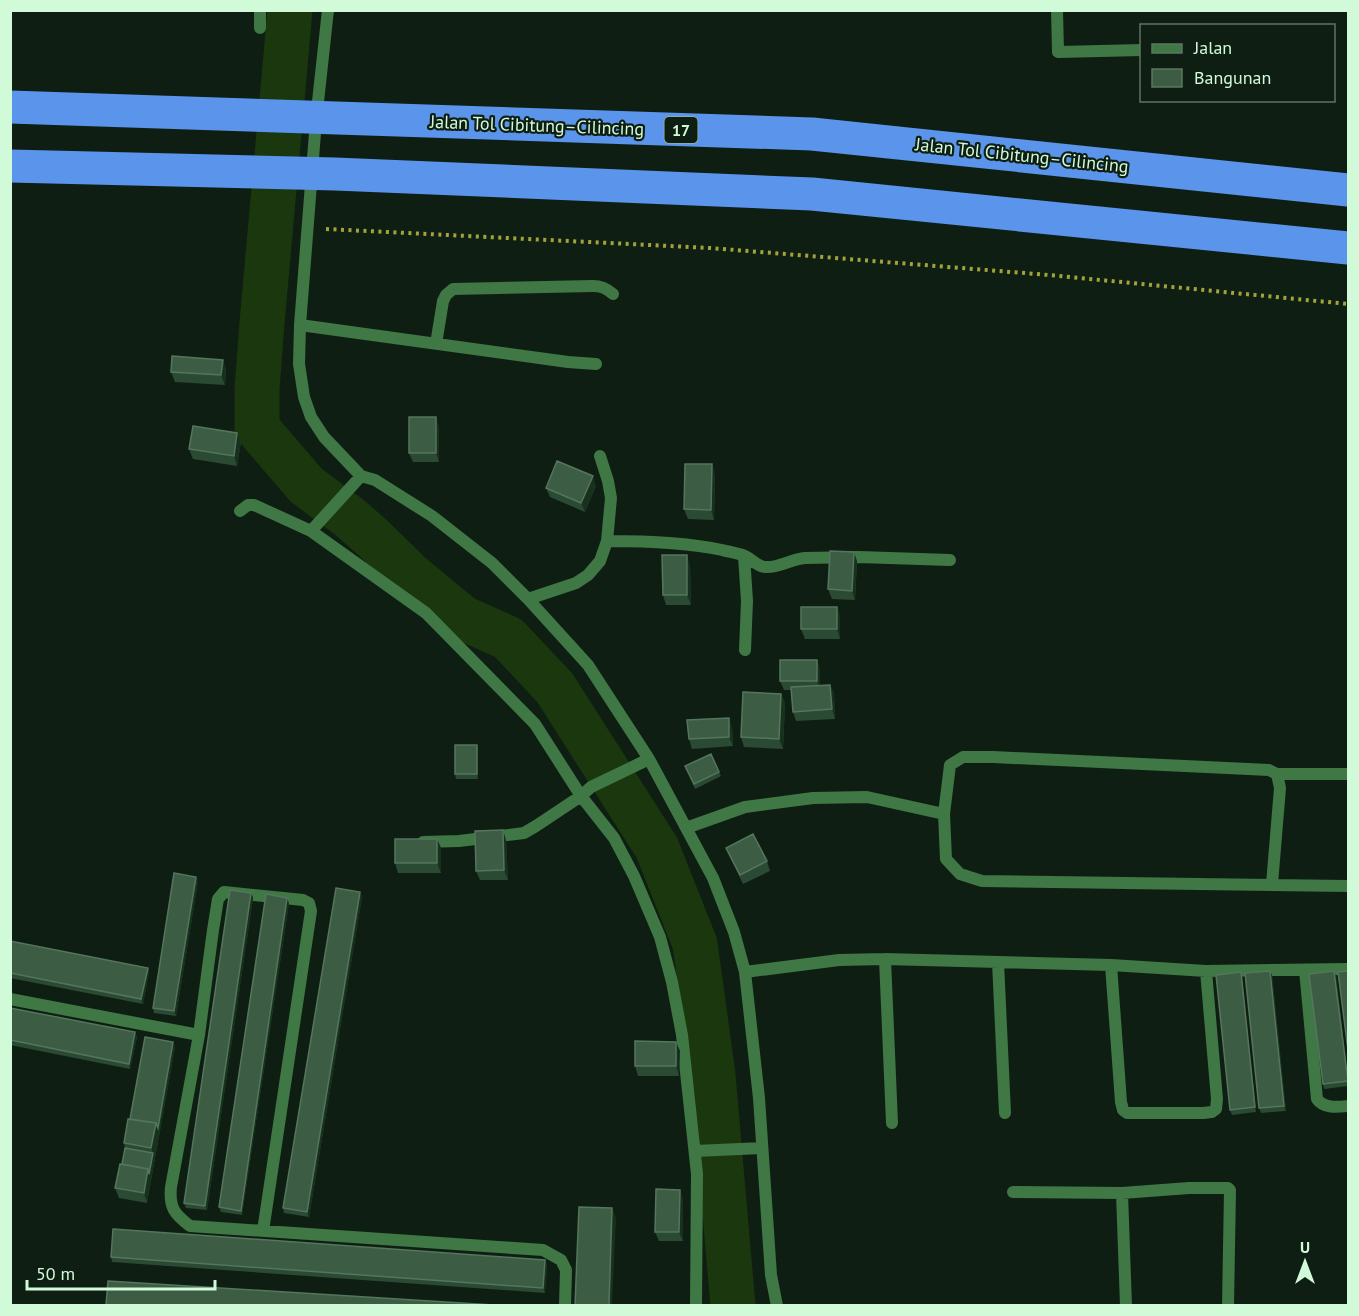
<svg xmlns="http://www.w3.org/2000/svg" width="1359" height="1316" font-family="'PT Sans',sans-serif">
<rect width="100%" height="100%" fill="#0f1e12"/>
<g fill="none" stroke-linecap="round" stroke-linejoin="round">
<!-- river -->
<path stroke="#1a370e" stroke-width="45" d="M290 10 262 323 257 389V428L306 485 349 517 372 537 411 575 463 618 508 638 555 688 657 848 695 944 713 1075 733 1306"/>
<!-- path -->
<path stroke="#a2a33b" stroke-width="4" stroke-dasharray="3 4.5" stroke-linecap="butt" d="M326 229 710 248 1049 275 1348 304"/>
<!-- minor -->
<path stroke="#3f7745" stroke-width="12" d="M328 10 316 120 300 325 299 364 304 397 311 417 324 437 361 476 375 480 432 516 492 563 528 599 588 665 649 759 713 878 734 932 745 972 759 1098 771 1275 777 1306
M1057 10 1058 52 1142 50
M260 28V10
M300 325 568 362 596 364
M436 344 443 301 446 295 453 289 593 286C601 286 606 288 613 294
M240 511 248 505H254L311 531 426 613 535 724 581 796 614 838 634 876 660 937 672 982 682 1035 697 1174 696 1306
M311 531 361 476
M607 541C645 541 685 542 722 550 729 552 738 553 745 556 752 559 756 566 765 567 779 568 791 559 805 558L859 557 950 560
M744 556 747 601 745 650
M528 599 576 583 588 575 600 561 607 541 611 498 608 481 600 456
M1277 774H1348
M944 814 950 765 963 757H993L1269 770 1277 774 1280 788 1272 884
M686 828 745 807 813 798 867 797 944 814 946 859 960 874 982 881 1348 886
M423 842 459 841 524 833 536 826 581 796 591 787 649 759
M885 959 892 1123
M998 962 1005 1113
M1111 965 1121 1102 1123 1110 1127 1113H1203L1212 1112 1216 1109 1217 1099 1206 971
M1305 970 1317 1099C1324 1109 1338 1107 1348 1106
M745 972 839 960 885 959 1111 965 1206 971 1348 969
M10 999 199 1035
M695 1151 762 1148
M1013 1192 1122 1193 1189 1188H1228L1230 1190 1228 1306
M1122 1193 1126 1306
M263 1231 311 911 309 903 303 900 224 892 218 899 213 930 199 1035 171 1187C169 1207 174 1214 190 1226L543 1250 561 1260 566 1270 565 1306"/>
<!-- motorway-bridge -->
<path stroke="#5a95eb" stroke-width="33" d="M10 107 812 134 1348 190
M10 166 335 174 812 194 1348 248"/>
</g>
<!-- wall -->
<path fill="#2a4a33" d="M226 369 225 385 175 382 171 372Z
M439 427V462H413L409 453Z
M237 433 241 442 237 466 193 459 189 449Z
M715 474 714 520 688 519 684 509Z
M596 486 585 512 550 497 546 488Z
M857 561 855 600 832 599 828 589Z
M690 565 691 605H666L663 595Z
M837 607 840 617V639H805L801 629Z
M817 660 820 670V685H830L834 694 835 719 796 721 793 712 791 690H784L780 681Z
M781 694 785 703 783 749 744 747 741 737Z
M732 727 733 746 692 749 689 739Z
M477 745 478 750V779H456L455 774Z
M685 766 719 772 721 776 695 789Z
M437 839 441 848V873H398L395 863Z
M506 840 508 880H480L476 871Z
M726 848 767 861 770 871 743 884 730 857Z
M198 881 176 1016 154 1013 153 1008Z
M360 892 362 897 309 1217 284 1213 283 1208Z
M251 893 253 898 207 1210 186 1208 184 1203Z
M289 903 242 1215 221 1212 219 1207Z
M10 941 148 968 149 972 143 1004 10 978Z
M1272 975 1286 1111 1261 1113 1259 1108Z
M1336 976 1348 1079V1086L1324 1089 1323 1084Z
M1242 977 1256 1112 1232 1115 1230 1110Z
M10 1008 135 1032 137 1037 130 1069 10 1045Z
M676 1042 680 1051 679 1076H638L635 1066Z
M175 1047 147 1203 119 1198 115 1188 122 1164 125 1148 124 1143 130 1119Z
M683 1199V1241H659L655 1232Z
M111 1257 545 1260 547 1265 545 1293 112 1262Z"/>
<!-- shaded-wall -->
<path fill="#17311e" d="M223 360 226 369 225 385 221 375Z
M436 417 439 427V462L436 453Z
M237 433 241 442 237 466 234 456Z
M712 464 715 474 714 520 711 510Z
M593 476 596 486 585 512 581 503Z
M854 552 857 561 855 600 852 591Z
M687 555 690 565 691 605 687 595Z
M837 607 840 617V639L837 629Z
M817 660 820 670V690L817 681Z
M830 685 834 694 835 719 832 709Z
M781 694 785 703 783 749 779 739Z
M729 718 732 727 733 746 729 737Z
M477 745 478 750V779L477 774Z
M503 830 506 840 508 880 504 870Z
M437 839 441 848V873L437 863Z
M196 877 198 881 176 1016 174 1011Z
M360 892 362 897 309 1217 307 1212Z
M251 893 253 898 207 1210 205 1206Z
M287 898 289 903 242 1215 241 1211Z
M148 968 149 972 143 1004 141 999Z
M1270 971 1272 975 1286 1111 1284 1106Z
M1334 971 1336 976 1348 1084V1081Z
M1241 972 1242 977 1256 1112 1255 1107Z
M135 1032 137 1037 130 1069 129 1064Z
M173 1042 175 1047 147 1203 144 1193 148 1169 153 1153 151 1148Z
M676 1042 680 1051 679 1076 676 1066Z
M680 1190 683 1199V1241L679 1232Z
M612 1208 616 1218 612 1305H609Z
M545 1260 547 1265 545 1293 543 1288Z"/>
<!-- building -->
<path fill="#3c5d44" stroke="#53765c" stroke-width="1.5" d="M172 356 223 360 221 375 171 372Z
M409 417H436V453H409Z
M193 426 237 433 234 456 189 449Z
M557 461 593 476 581 503 546 488Z
M685 464H712L711 510 684 509Z
M830 551 854 552 852 591 828 589Z
M662 555H687V595H663Z
M801 607H837V629H801Z
M780 660H817V681H780Z
M830 685 832 709 793 712 791 687Z
M743 692 781 694 779 739 741 737Z
M729 718V737L689 739 687 720Z
M455 745H477V774H455Z
M711 754 719 772 694 784 685 766Z
M503 830 504 870 476 871 475 831Z
M753 834 767 861 740 875 726 848Z
M395 839H437V863H395Z
M174 873 196 877 174 1011 153 1008Z
M336 888 360 892 307 1212 283 1208Z
M230 890 251 893 205 1206 184 1203Z
M266 894 287 898 241 1211 219 1207Z
M10 941 148 968 141 999 10 973Z
M1270 971 1284 1106 1259 1108 1245 973Z
M1334 971 1348 1081 1323 1084 1309 974Z
M1348 971V1050L1338 972Z
M1241 972 1255 1107 1230 1110 1216 975Z
M10 1008 135 1032 129 1064 10 1040Z
M145 1037 173 1042 158 1128 156 1123 130 1119Z
M635 1041 676 1042V1066H635Z
M128 1119 156 1123 151 1148 124 1143Z
M125 1148 153 1153 149 1174 148 1169 122 1164Z
M120 1164 148 1169 144 1193 115 1188Z
M656 1189 680 1190 679 1232H655Z
M579 1207 612 1208 609 1305H575Z
M113 1229 545 1260 543 1288 111 1257Z
M108 1281 494 1305H106Z"/>
<g text-anchor="middle" dominant-baseline="central" stroke-width="4.5" stroke-linejoin="round" paint-order="stroke">
<!-- shield labels -->
<rect fill="#0f1e12" stroke="#97b89d" stroke-width="1.5" x="664.5" y="117" width="33" height="26" rx="4.5"/>
<g font-size="16" font-weight="bold" fill="#d1fad9">
<text x="681" y="130">17</text>
</g>
<!-- street labels -->
<g font-size="18" fill="#d1fad9" stroke="#0f1e12">
<text transform="translate(537 125) rotate(2)">Jalan Tol Cibitung–Cilincing</text>
<text transform="translate(1022 155) rotate(6)">Jalan Tol Cibitung–Cilincing</text>
</g>
</g>
<!-- border -->
<rect width="1359" height="1316" fill="none" stroke="#d1fad9" stroke-width="24"/>
<!-- legend -->
<rect x="1140" y="24" width="195" height="78" fill="#0f1e12" stroke="#5d7662" stroke-width="1.5"/>
<rect x="1152" y="44" width="30" height="9" fill="#3f7745" stroke="#5d7662" stroke-width="1.5"/>
<text x="1194" y="54" font-size="18" fill="#d1fad9">Jalan</text>
<rect x="1152" y="69" width="30" height="18" fill="#3c5d44" stroke="#5d7662" stroke-width="1.5"/>
<text x="1194" y="84" font-size="18" fill="#d1fad9">Bangunan</text>
<!-- north arrow -->
<g transform="translate(1305 1262)" stroke="#0f1e12" stroke-width="4.5" paint-order="stroke">
<path d="M0-4.5L10 22L0 15L-10 22Z" fill="#d1fad9"/>
<text y="-9" font-size="16" font-weight="bold" text-anchor="middle" fill="#d1fad9">U</text>
</g>
<!-- scale -->
<path d="M27 1280v9h188v-9" fill="none" stroke="#d1fad9" stroke-width="3"/>
<text x="36" y="1280" font-size="18" fill="#d1fad9" stroke="#0f1e12" stroke-width="4.5" paint-order="stroke">50 m</text>
</svg>
